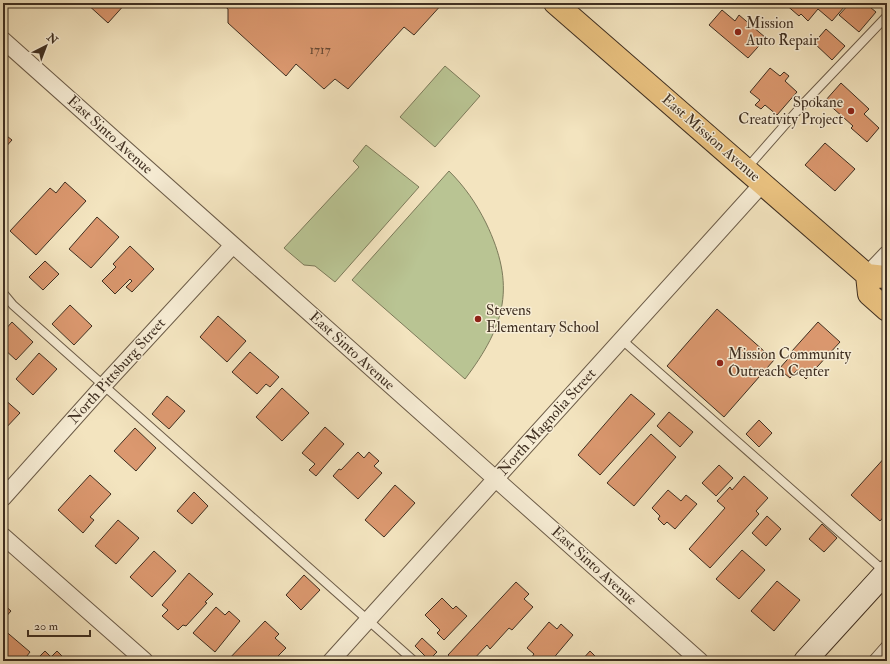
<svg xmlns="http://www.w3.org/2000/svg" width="890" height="664" font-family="'IM FELL Double Pica',serif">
<rect width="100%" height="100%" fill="#f3e4bf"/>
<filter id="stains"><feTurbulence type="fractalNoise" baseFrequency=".005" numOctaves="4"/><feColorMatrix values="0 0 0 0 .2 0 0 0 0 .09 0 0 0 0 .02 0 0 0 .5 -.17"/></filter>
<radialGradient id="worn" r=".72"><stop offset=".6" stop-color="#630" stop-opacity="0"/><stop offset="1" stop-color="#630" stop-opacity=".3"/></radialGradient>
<!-- green -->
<path fill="#b9c493" stroke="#7c7a5a" d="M445 66 480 96 435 147 400 117Z
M366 145 419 187 335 282 315 266 304 265 284 248 359 167 353 161Z
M449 171C465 187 476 203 486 223 516 285 506 325 465 379L352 280Z"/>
<!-- building -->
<path fill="#db986f" stroke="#3f2f21" d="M86 3H126L108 23Z
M221 3H443L414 35 404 27 348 89 335 79 324 89 296 64 286 76 228 23V9Z
M784 3H841L845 6 832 21 818 9 808 21 801 14 799 16Z
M850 3H865L876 12 859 32 839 15Z
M722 10 735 21 739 15 766 38 748 58 709 25Z
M826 29 845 46 832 60 814 43Z
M770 68 780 76 784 72 789 76 785 81 797 92 777 115 765 105 761 109 755 105 760 100 750 92Z
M841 83 869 109 864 114 879 128 867 142 851 128 853 126 825 101Z
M3 133 12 140 3 150Z
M825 143 855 169 835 191 805 165Z
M65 182 86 201 36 255 10 231 50 188 56 193Z
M97 217 119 237 91 268 69 249Z
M130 246 154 269 132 292 126 287 132 281 130 279 115 294 102 281 116 267 113 264Z
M45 261 59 274 43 290 29 277Z
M70 305 92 326 74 345 52 324Z
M717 309 774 360 724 417 667 366Z
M218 316 246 341 227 362 200 337Z
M12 322 33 342 16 360 3 348V332Z
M818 322 840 342 806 379 797 370 790 378 779 369 794 352 792 351Z
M250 352 279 377 270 387 266 384 257 394 232 372Z
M39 353 57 369 33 395 16 379Z
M282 388 309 413 282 441 256 417Z
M631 394 655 414 600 475 578 455Z
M167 396 185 411 169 429 152 414Z
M3 398 20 413 3 431Z
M669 412 693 432 680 447 657 426Z
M759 420 772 433 759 447 746 434Z
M325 427 344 444 316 476 309 470 315 464 302 453Z
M135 428 156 448 136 471 114 451Z
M651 434 676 457 634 506 607 483Z
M358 452 364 458 369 452 379 461 374 466 382 473 358 499 333 476 339 469 341 470Z
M887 455V513L880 521 851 495Z
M719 465 733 478 716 496 702 483Z
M90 475 111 494 90 517 94 520 83 533 58 510Z
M744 476 768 498 756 511 759 514 710 568 689 549 725 508 717 501 730 487 732 490Z
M395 485 415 503 384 537 365 520Z
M668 490 681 501 686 495 697 504 675 529 667 522 664 525 658 519 660 516 652 508Z
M194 492 208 506 192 524 177 511Z
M767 516 781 529 766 546 752 533Z
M118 520 139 538 116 564 95 546Z
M822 524 837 538 824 552 809 539Z
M742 550 765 570 739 599 716 579Z
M154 551 176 571 152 597 130 577Z
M189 573 213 594 205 602 207 603 186 626 183 625 178 630 162 616 168 610 162 605Z
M304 575 320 590 301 610 286 595Z
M777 581 800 600 774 631 751 611Z
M516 582 529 594 524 599 533 607 512 630 509 628 490 649 487 645 472 661H454L448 655Z
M442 598 453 609 456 606 467 616 444 640 437 633 440 630 425 615Z
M3 604 11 611 3 620Z
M216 607 225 615 229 611 240 621 215 652 193 633Z
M265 621 279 634 275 638 286 648 273 661H227Z
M549 622 557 629 561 624 573 635 551 661H529L534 654 527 648Z
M3 629 30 652 23 661H3Z
M422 638 437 652 429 660 415 646Z
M45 651 51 657 57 651 67 661H35Z
M590 651 600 661H581Z"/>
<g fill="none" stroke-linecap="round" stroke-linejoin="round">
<defs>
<path id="lane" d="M747 168 805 102 887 16
M3 293 13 305 414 661
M621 339 885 572
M872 661 887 644"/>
<path id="street" d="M3 40 700 661
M867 275 887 254
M3 498 103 386 233 245
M3 536 145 661
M331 661 763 183"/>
<path id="secondary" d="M805 661 887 571"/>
<path id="primary" d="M555 3 867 275 885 277 887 278
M867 275 869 294 887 310"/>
</defs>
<!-- lane casing -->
<use href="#lane" stroke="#6c5c48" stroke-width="10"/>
<!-- street casing -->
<use href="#street" stroke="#6c5c48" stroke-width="18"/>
<!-- secondary casing -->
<use href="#secondary" stroke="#3f2f21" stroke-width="24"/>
<!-- primary casing -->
<use href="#primary" stroke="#3f2f21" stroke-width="24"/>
<!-- lane -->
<use href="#lane" stroke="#f7edd5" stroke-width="8"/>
<!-- street -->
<use href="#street" stroke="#f7edd5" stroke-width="16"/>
<!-- secondary -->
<use href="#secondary" stroke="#f7edd5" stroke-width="22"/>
<!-- primary -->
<use href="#primary" stroke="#eac280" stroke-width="22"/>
</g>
<!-- markers -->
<g fill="#8f2418" stroke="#f7edd5" stroke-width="1.5">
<circle cx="738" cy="32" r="4"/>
<circle cx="851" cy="111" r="4"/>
<circle cx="478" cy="319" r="4"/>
<circle cx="720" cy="363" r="4"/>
</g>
<g text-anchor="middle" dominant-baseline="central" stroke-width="3" stroke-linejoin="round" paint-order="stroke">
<!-- number labels -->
<g font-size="13" fill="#664934">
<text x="320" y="50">1717</text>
</g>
<!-- poi labels -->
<g font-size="15" fill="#3f2f21" stroke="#f7edd5" text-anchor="start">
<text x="746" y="23">Mission<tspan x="746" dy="17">Auto Repair</tspan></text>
<text x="843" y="102" text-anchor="end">Spokane<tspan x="843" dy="17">Creativity Project</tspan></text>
<text x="486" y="310">Stevens<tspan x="486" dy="17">Elementary School</tspan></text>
<text x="728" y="354">Mission Community<tspan x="728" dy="17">Outreach Center</tspan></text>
</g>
<!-- street labels -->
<g font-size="15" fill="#3f2f21" stroke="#f7edd5">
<text transform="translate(110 135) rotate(42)">East Sinto Avenue</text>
<text transform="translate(711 138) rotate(41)">East Mission Avenue</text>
<text transform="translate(352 351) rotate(42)">East Sinto Avenue</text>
<text transform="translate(117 371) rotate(-48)">North Pittsburg Street</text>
<text transform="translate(547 422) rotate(-48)">North Magnolia Street</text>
<text transform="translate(594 566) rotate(42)">East Sinto Avenue</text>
</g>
</g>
<!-- margin -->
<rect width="890" height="664" fill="none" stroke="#f3e4bf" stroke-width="16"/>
<rect x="4" y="4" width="882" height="656" fill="none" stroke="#3f2f21" stroke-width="2"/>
<rect x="8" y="8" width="874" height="648" fill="none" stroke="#3f2f21"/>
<!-- north arrow -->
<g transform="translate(46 46) rotate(42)" stroke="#f7edd5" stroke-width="3" paint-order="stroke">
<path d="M0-3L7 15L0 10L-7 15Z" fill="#3f2f21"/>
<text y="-6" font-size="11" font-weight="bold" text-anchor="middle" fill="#3f2f21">N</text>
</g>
<!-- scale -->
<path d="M28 630v6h62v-6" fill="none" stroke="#3f2f21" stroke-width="2"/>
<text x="34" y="630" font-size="12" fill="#3f2f21" stroke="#f7edd5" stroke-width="3" paint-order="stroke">20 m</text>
<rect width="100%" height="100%" filter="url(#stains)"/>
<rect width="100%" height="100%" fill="url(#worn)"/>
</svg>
